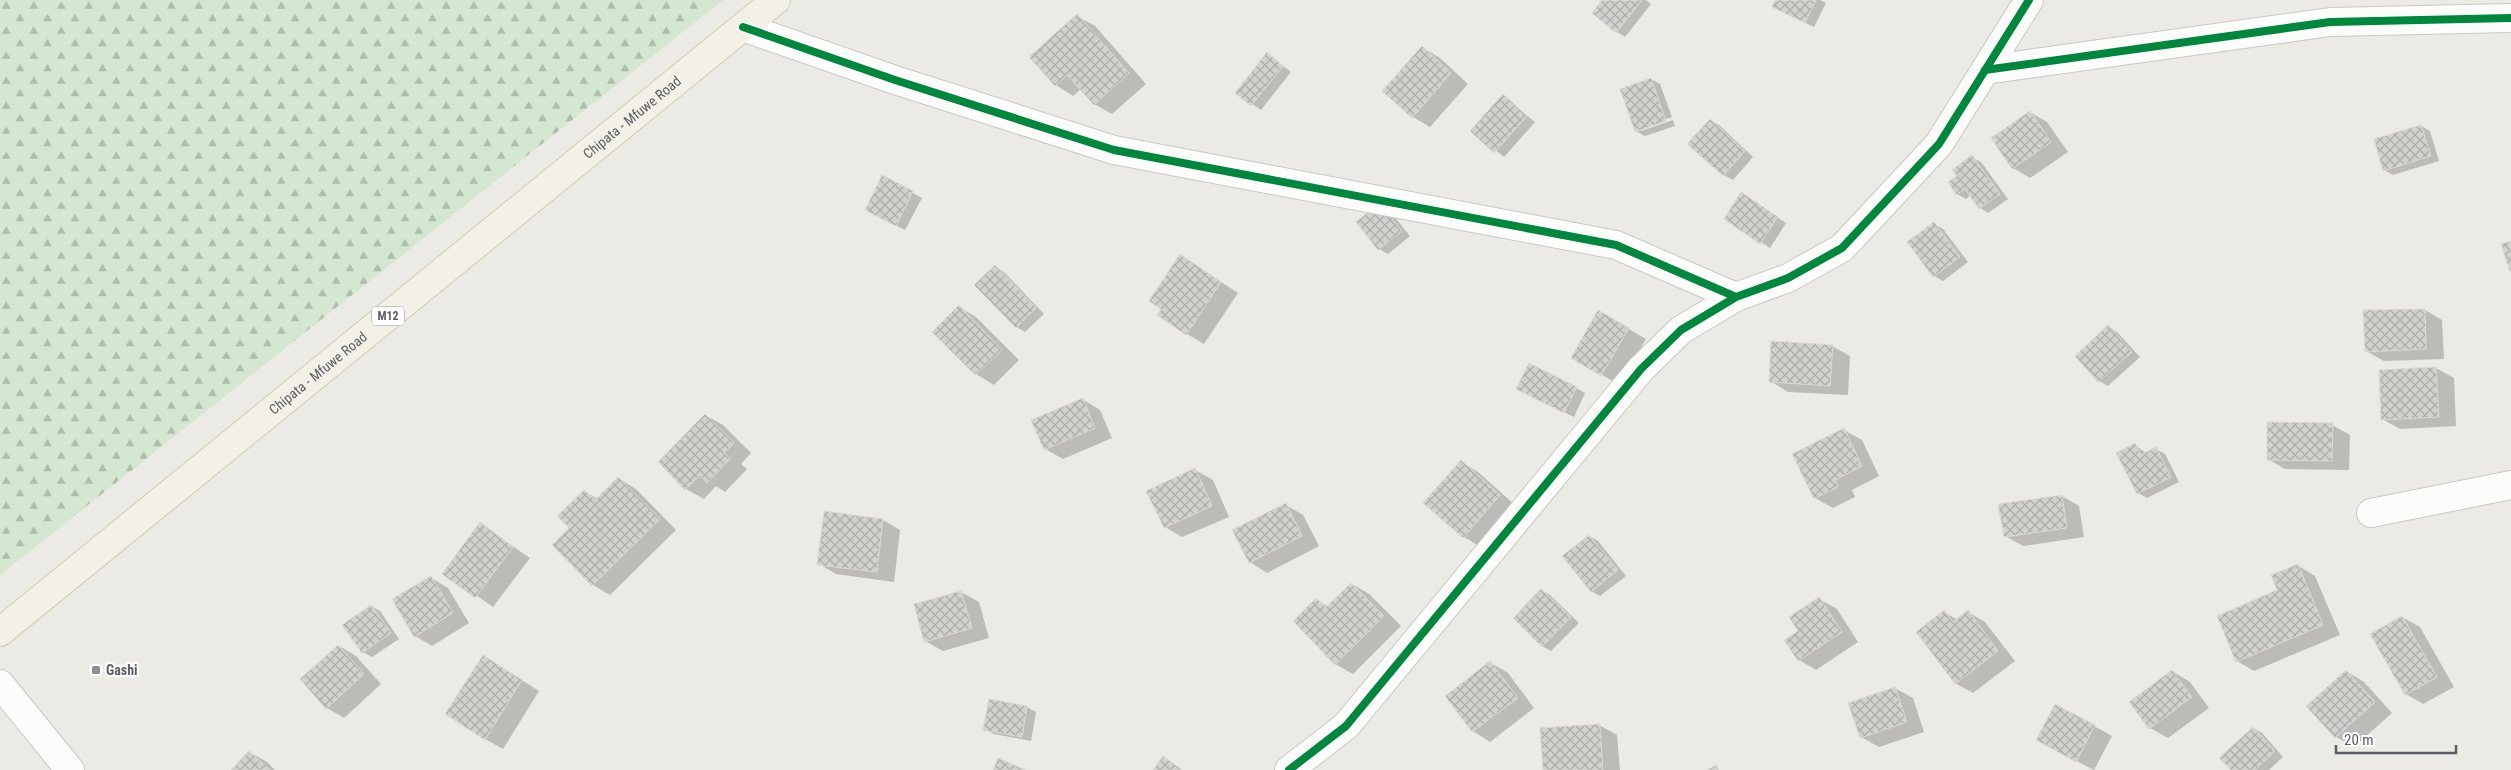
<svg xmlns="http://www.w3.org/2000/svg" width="2511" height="770" font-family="'Roboto Condensed',sans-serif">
<defs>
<pattern id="forest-firs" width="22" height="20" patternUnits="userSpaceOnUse" patternTransform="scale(1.25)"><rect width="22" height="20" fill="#d3e7d1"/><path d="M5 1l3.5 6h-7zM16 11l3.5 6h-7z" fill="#aebead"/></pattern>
<pattern id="building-cross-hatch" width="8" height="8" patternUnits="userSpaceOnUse" patternTransform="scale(1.25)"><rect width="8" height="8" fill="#d1d1ce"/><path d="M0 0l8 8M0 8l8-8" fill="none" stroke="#adadab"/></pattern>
</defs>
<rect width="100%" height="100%" fill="#ebeae5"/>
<!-- forest -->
<path fill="url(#forest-firs)" d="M0 0H723L0 575Z"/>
<!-- shadow -->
<path fill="#0003" d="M1603 0H1646L1651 4 1625 37 1617 32Z
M1777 0H1820L1826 3 1814 27 1782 12Z
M1077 16 1095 26 1146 84 1112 114 1094 104 1081 89 1073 96 1056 85 1031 57Z
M1422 47 1440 58 1468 84 1430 127 1413 117Z
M1267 54 1291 72 1261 110 1237 93Z
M1651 79 1660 84 1672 117 1641 128V131L1673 120 1675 126 1645 136 1636 131Z
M1503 96 1535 122 1504 157 1472 131Z
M2030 112 2047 122 2068 152 2030 178 2013 168Z
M1710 120 1719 125 1753 157 1733 180 1724 175Z
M2421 126 2430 131 2439 161 2393 175 2384 170Z
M1972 157 1981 162 2008 199 1988 213 1980 208 1971 195 1966 199 1957 194 1958 177Z
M883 177 922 198 905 230 875 215Z
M1750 199 1786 223 1770 248 1725 219Z
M1389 210 1410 236 1388 254 1379 249Z
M1934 224 1943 229 1968 262 1943 281 1934 276Z
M1181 256 1238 293 1204 344 1187 334 1163 309Z
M995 267 1004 272 1044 314 1025 332 1017 327Z
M959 307 976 317 1019 360 994 385 976 374 934 332Z
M2425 310 2442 320 2444 359 2384 361 2366 351Z
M1599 312 1646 339 1619 385 1572 357Z
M2109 327 2117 332 2140 357 2108 386 2099 381Z
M1832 346 1850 356 1848 395 1788 392 1770 381Z
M2436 368 2454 378 2456 426 2400 429 2382 419Z
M1576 388 1585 393 1574 417 1526 394Z
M1082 399 1100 410 1112 438 1063 459 1045 449Z
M705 415 723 425 751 453 741 464 747 469 725 492 716 486 704 499 686 489 659 462Z
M2332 425 2350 435 2349 470 2285 469 2268 459Z
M1844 430 1862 440 1879 476 1852 490 1855 497 1833 508 1815 498Z
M2135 445 2146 453 2156 449 2165 454 2179 482 2147 498 2138 493Z
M1461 462 1478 472 1516 506 1481 547 1464 537Z
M1195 470 1213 480 1229 517 1182 537 1165 527Z
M618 478 636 489 676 530 610 595 593 585 571 528 584 491 598 499Z
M2062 496 2079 506 2084 537 2023 546 2005 536Z
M1286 505 1303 515 1319 546 1267 573 1250 562Z
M883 520 900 530 894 582 836 574 819 564Z
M480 524 530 558 493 607 444 573Z
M1589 536 1598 541 1626 576 1600 596 1591 591Z
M2297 565 2315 576 2340 635 2254 671 2237 661 2279 591Z
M431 578 448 588 469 623 432 646 415 636Z
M1352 584 1369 594 1401 626 1353 674 1335 664 1317 600 1329 607Z
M1541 590 1550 595 1579 623 1551 651 1542 646Z
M961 592 979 602 989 638 943 651 925 641Z
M1819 599 1837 609 1858 642 1816 670 1799 660 1800 631Z
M371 606 380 611 399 639 372 657 363 652Z
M1944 612 1958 620 1968 612 1985 622 2015 661 1973 693 1955 683Z
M2402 617 2420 627 2454 687 2423 704 2406 694Z
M339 646 356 656 381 684 344 718 327 708Z
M1491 663 1508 673 1534 708 1490 742 1473 731Z
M501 667 539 691 503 749 485 739Z
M2172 671 2190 682 2209 708 2168 738 2150 728 2131 702Z
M2346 671 2364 682 2392 713 2354 747 2336 737 2308 706Z
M1895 688 1913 698 1924 732 1879 747 1861 737Z
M990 700 1027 707 1036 712 1031 741 994 734 985 729Z
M1599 725 1617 735 1620 770H1545Z
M2094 726 2112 736 2094 770 2055 750Z
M2253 728 2262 733 2283 757 2269 770H2232Z
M249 752 267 762 275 770H233Z"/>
<!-- building -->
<path fill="url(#building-cross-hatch)" stroke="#dad9d4" d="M1602 0H1642L1616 33 1592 13Z
M1775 0H1816L1805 23 1772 7Z
M1077 14 1129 73 1094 105 1067 75 1055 86 1029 57Z
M1422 46 1451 73 1412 118 1382 91Z
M1267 52 1283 66 1251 106 1235 93Z
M1651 78 1666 121 1635 132 1620 89Z
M1503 94 1527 116 1494 153 1470 131Z
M2030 111 2051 142 2012 169 1991 138Z
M1710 119 1745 151 1723 176 1687 144Z
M2421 125 2431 156 2383 171 2374 139Z
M1972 155 2000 194 1979 209 1965 189 1956 195 1948 182 1957 176 1952 170Z
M882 175 913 191 896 226 865 210Z
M1741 192 1778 217 1760 244 1724 219Z
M1380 203 1402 231 1378 250 1356 222Z
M1934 222 1960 257 1933 277 1907 242Z
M2511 241V271L2510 272 2501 244Z
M1180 254 1221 282 1186 335 1157 315 1161 309 1149 301Z
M995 265 1036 308 1016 328 974 285Z
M959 305 1002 350 975 375 932 332Z
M2425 309 2426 349 2365 352 2363 310Z
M1598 310 1629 328 1601 376 1571 358Z
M2108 325 2132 352 2098 382 2075 356Z
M1771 341 1833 345 1830 386 1769 382Z
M1529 363 1577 387 1564 413 1516 389Z
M2436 367 2439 417 2381 420 2379 370Z
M1083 398 1095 428 1044 450 1031 420Z
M705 414 734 443 724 453 730 459 707 483 700 475 685 490 658 462Z
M2267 422 2333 423 2332 461 2267 460Z
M1844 428 1862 466 1835 480 1838 487 1814 499 1792 454Z
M2135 443 2141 455 2156 447 2171 477 2137 494 2116 453Z
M1461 460 1500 495 1463 538 1423 503Z
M1195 468 1212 506 1164 528 1146 491Z
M618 477 660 519 592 586 552 545 569 528 557 516 584 490 595 500Z
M2062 495 2067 528 2004 537 1998 504Z
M1286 503 1302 536 1249 563 1232 530Z
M824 511 883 519 877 572 817 565Z
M480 522 513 547 475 598 442 574Z
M1589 535 1618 570 1591 592 1562 556Z
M2298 564 2323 625 2236 662 2217 616 2277 590 2271 575Z
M431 576 453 613 414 637 392 599Z
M1351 583 1384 616 1335 665 1293 621 1316 598 1326 607Z
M1541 589 1571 617 1542 647 1513 618Z
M961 591 972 628 924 642 914 604Z
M1819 597 1842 632 1798 661 1784 640 1798 631 1789 617Z
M371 605 391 633 362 653 342 625Z
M1944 610 1953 622 1968 610 1998 651 1955 684 1916 632Z
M2402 616 2437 677 2405 695 2370 634Z
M338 645 364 674 326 709 300 679Z
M483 655 522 680 485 740 445 714Z
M1490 661 1518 698 1472 732 1445 696Z
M2172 670 2192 697 2149 729 2129 702Z
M2346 670 2375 702 2335 738 2306 706Z
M1895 687 1907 722 1860 738 1848 703Z
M989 699 1027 706 1022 737 983 730Z
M2055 704 2095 725 2076 762 2036 740Z
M1600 724 1603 770H1543L1540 728Z
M2253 727 2275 751 2255 770H2231L2219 758Z
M249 751 270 770H231Z
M1163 756 1182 770H1153Z
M998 758 1026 770H993Z
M1716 765 1719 770H1707Z"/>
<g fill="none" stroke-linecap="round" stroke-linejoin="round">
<defs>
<path id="minor" d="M743 27 895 80 1114 150 1616 245 1736 297
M1985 70 2330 22 2511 18
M2371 513 2511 485
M0 684 70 770
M1289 770 1346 726 1641 369 1681 330 1736 297 1788 278 1842 248 1939 144 2029 0"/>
<g id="primary">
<path id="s1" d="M0 632 776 0"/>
</g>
</defs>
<!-- minor casing -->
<use href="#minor" stroke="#c8c8c7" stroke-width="30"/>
<!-- primary casing -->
<use href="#primary" stroke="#d3cbb3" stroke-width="30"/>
<!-- minor -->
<use href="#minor" stroke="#fcfcfb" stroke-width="28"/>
<!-- primary -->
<use href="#primary" stroke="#f3f1e7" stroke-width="28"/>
<defs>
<path id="cycleway" d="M743 27 895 80 1114 150 1616 245 1736 297
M1985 70 2330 22 2511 18
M1289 770 1346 726 1641 369 1681 330 1736 297 1788 278 1842 248 1939 144 2029 0"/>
</defs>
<!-- cycleway casing -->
<use href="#cycleway" stroke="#fff" stroke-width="11"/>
<!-- cycleway -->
<use href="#cycleway" stroke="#00873e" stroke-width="8"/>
</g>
<!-- markers -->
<rect fill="#8d8f90" stroke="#fff" stroke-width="2" x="91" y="665" width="10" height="10" rx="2.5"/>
<g text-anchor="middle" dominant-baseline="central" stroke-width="4.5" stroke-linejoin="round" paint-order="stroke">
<!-- shield labels -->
<rect fill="#fff" stroke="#8c8e92" stroke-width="1" x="372" y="306.5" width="32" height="19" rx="4"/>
<g font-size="12" font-weight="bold" fill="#5b5e63">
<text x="388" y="316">M12</text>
</g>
<!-- street labels -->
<g font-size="14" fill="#5b5e63" stroke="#fff">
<text stroke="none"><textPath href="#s1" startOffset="815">Chipata - Mfuwe Road</textPath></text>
<text stroke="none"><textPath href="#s1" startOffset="410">Chipata - Mfuwe Road</textPath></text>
</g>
<!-- poi labels -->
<g font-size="14" font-weight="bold" fill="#5b5e63" stroke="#fff" text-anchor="start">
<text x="106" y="670">Gashi</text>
</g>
</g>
<!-- scale -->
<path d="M2336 745v8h120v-8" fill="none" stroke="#5b5e63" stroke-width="2.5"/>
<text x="2344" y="745" font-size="15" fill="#5b5e63" stroke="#ffffff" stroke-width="4" paint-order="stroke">20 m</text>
</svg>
